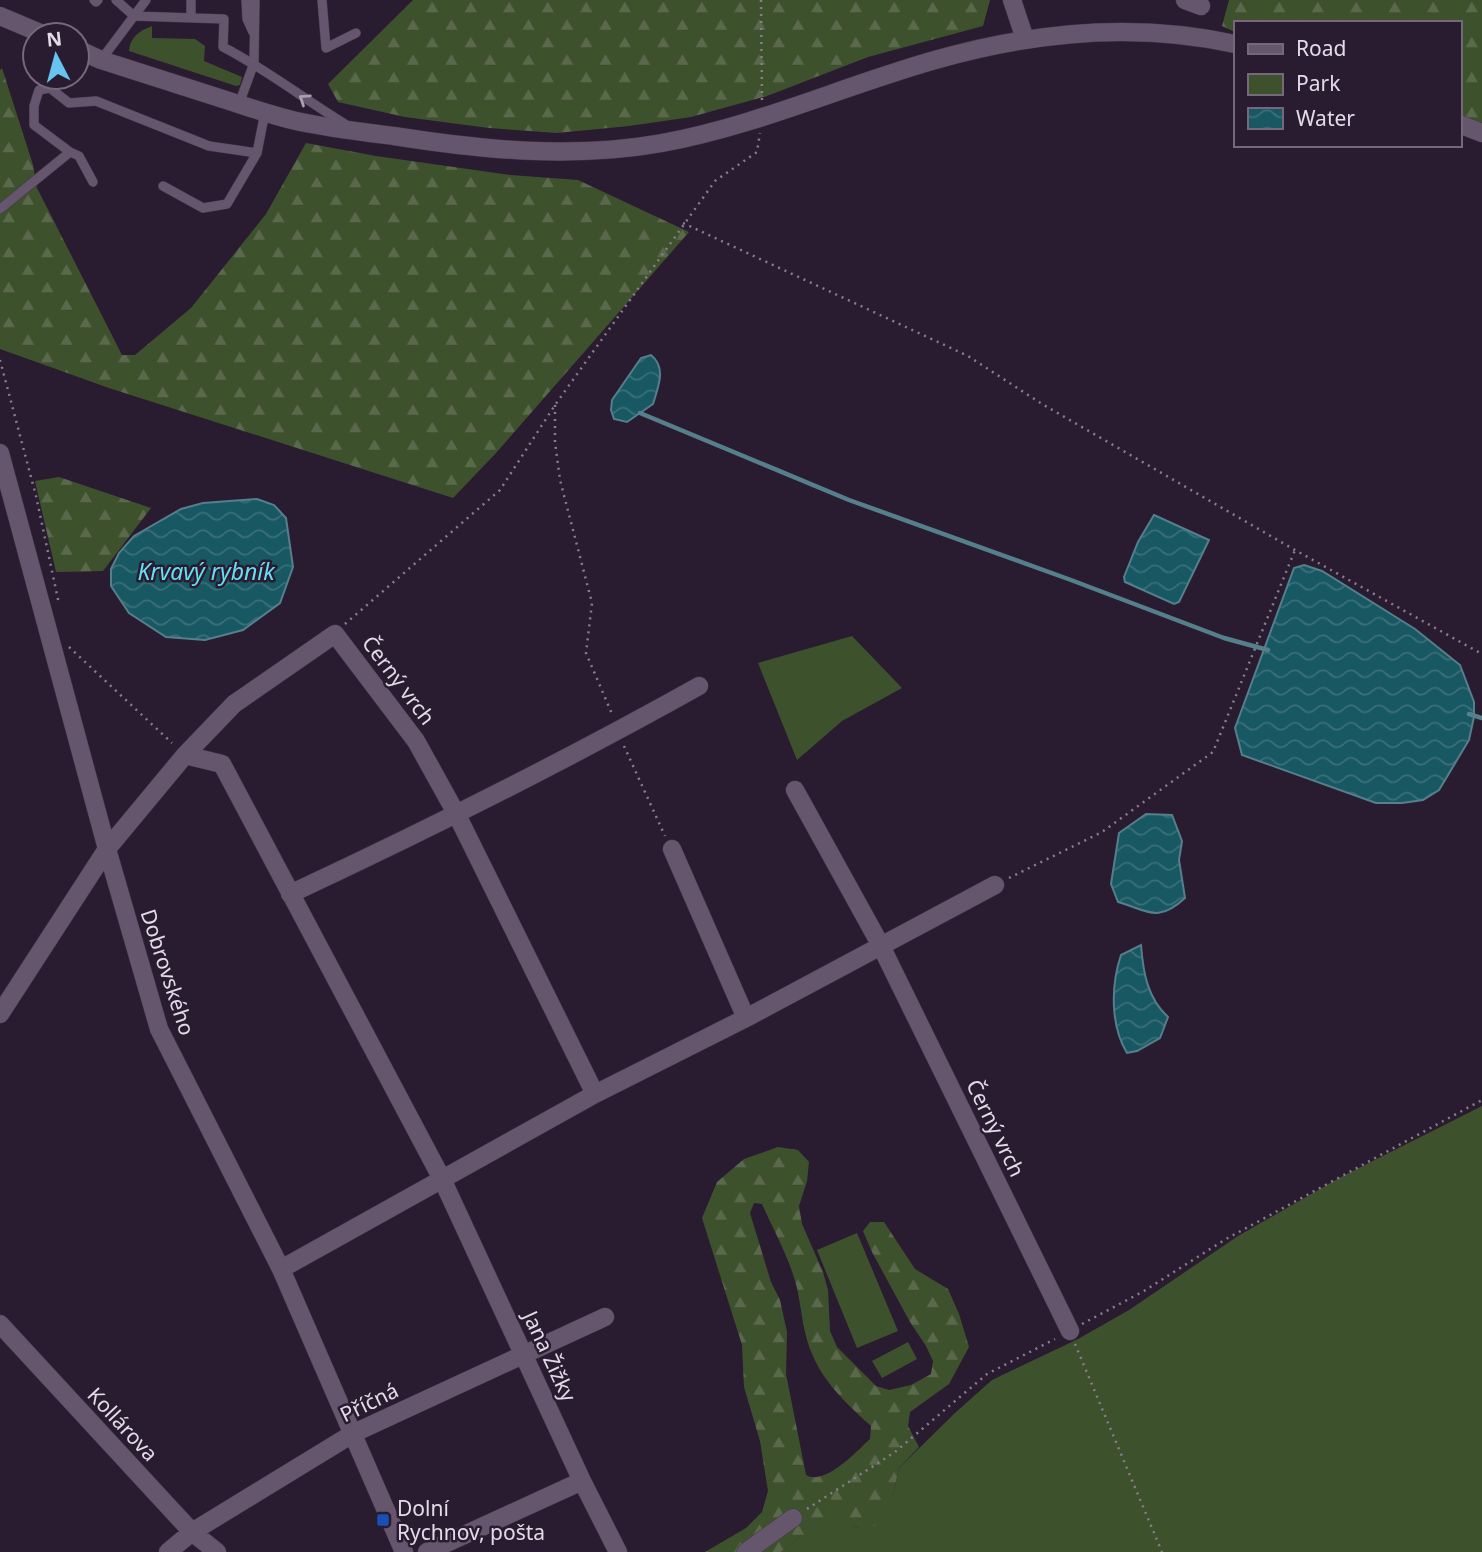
<svg xmlns="http://www.w3.org/2000/svg" width="1482" height="1552" font-family="'Noto Sans',sans-serif">
<defs>
<pattern id="forest-firs" width="22" height="20" patternUnits="userSpaceOnUse" patternTransform="scale(1.75)"><rect width="22" height="20" fill="#3e512d"/><path d="M5 1l3.5 6h-7zM16 11l3.5 6h-7z" fill="#5a694b"/></pattern>
<pattern id="water-waves" width="16" height="10" patternUnits="userSpaceOnUse" patternTransform="scale(1.75)"><rect width="16" height="10" fill="#185862"/><path d="M0 5q4-4 8 0t8 0" fill="none" stroke="#396f78"/></pattern>
</defs>
<rect width="100%" height="100%" fill="#2a1c30"/>
<!-- green -->
<path fill="#3e512d" d="M152 26V38L195 39 205 46 204 61 242 77 240 85 236 86 129 51C130 37 139 31 152 26Z
M852 636 902 688 842 721 797 760 758 663Z
M1482 1106V1552H781C796 1540 821 1517 842 1521 847 1522 853 1526 858 1528L893 1495 899 1468 955 1413 992 1380 1078 1339 1129 1310 1238 1236 1341 1177Z
M857 1233 898 1331 857 1348 817 1250Z
M908 1342 917 1359 882 1378 872 1361Z"/>
<!-- forest -->
<path fill="url(#forest-firs)" fill-rule="evenodd" d="M413 0H990L983 26 868 57 767 96 691 117 629 126 557 133 489 128 405 117 338 102 328 84Z
M1229 0H1482V133L1459 124V23H1235V32L1222 26Z
M2 68 33 165 37 188 122 355H135L191 308 266 214 306 143 376 156 510 175 578 180 689 232 496 453 453 498 109 388 0 349V70Z
M59 477 151 508 103 571 56 572 35 481Z
M778 1147 798 1150 809 1162 807 1181 799 1206 802 1224 823 1272 828 1290 830 1331 837 1347 876 1386 889 1390 911 1385 931 1374 933 1361 926 1346 910 1322 872 1252 863 1231 870 1222H884L915 1269 948 1289 959 1314 969 1347 949 1384 910 1412 908 1426 919 1447 899 1468 893 1495 875 1526 858 1528 844 1522 827 1523 800 1537 781 1552H705L746 1528 762 1512 768 1491 760 1441 744 1387 742 1345 702 1218 717 1182 744 1159ZM754 1203 762 1204C774 1231 790 1259 797 1288 802 1311 803 1335 813 1356 825 1384 849 1406 871 1426L870 1439C856 1452 825 1486 806 1475L786 1374 787 1332 780 1300 771 1282 750 1213Z"/>
<!-- water -->
<path fill="url(#water-waves)" stroke="#557f8a" stroke-width="2" d="M651 355C667 368 658 387 653 404L627 422 614 419 611 410 612 400 641 358Z
M257 499 274 505 286 518 293 567 280 603 243 630 205 640 166 637 129 613 111 586V569L119 553 134 536 181 509 203 503Z
M1154 515 1209 540 1179 602 1174 604 1125 582 1124 577 1138 542Z
M1304 565 1322 571 1415 629 1460 665 1474 702V717L1469 740 1439 790 1423 800 1402 803H1376L1242 755 1235 728 1294 568Z
M1146 814 1172 815 1182 841 1179 860 1185 898C1158 923 1149 911 1118 902L1111 884 1119 833Z
M1141 945C1143 971 1147 998 1168 1017L1160 1038 1137 1051 1127 1053C1110 1025 1111 985 1121 955Z"/>
<g fill="none" stroke-linecap="round" stroke-linejoin="round">
<!-- stream -->
<path stroke="#557f8a" stroke-width="4.5" d="M640 413 849 500 1071 580 1224 638 1268 650
M1469 714 1482 718"/>
<defs>
<path id="lane" d="M94 0 96 2 98 0
M116 0 134 16 224 19 223 47C266 69 304 99 345 124
M246 0 247 19 253 32
M322 0 326 48 356 33
M191 18V0
M101 60 146 0
M239 104 254 63 255 0
M70 152 34 125V106L39 90 50 88 69 103 96 101 209 146 257 153
M163 186 203 208 227 204 257 153 265 112
M0 209 70 152 79 156 93 182"/>
<path id="street" d="M1012 0 1025 39
M1185 0 1201 6
M0 453 107 849 159 1029 281 1269 404 1552
M185 755 222 764 442 1179 582 1481 618 1552
M795 790 880 944 1070 1331
M672 849 746 1018
M290 894C429 829 565 761 699 686
M0 1014 107 849 185 755 234 704 335 634 416 741 457 815 595 1094
M281 1269 595 1094 746 1018 995 885
M0 1324 192 1532 217 1552
M168 1552 192 1532 354 1433 605 1317
M427 1552 582 1481
M746 1552 793 1518"/>
<path id="secondary" d="M0 16 45 35
M77 49 101 60C144 74 186 87 229 101 251 108 274 116 296 121 328 128 362 132 394 136 483 150 573 159 662 143 756 126 843 86 935 60 1033 32 1136 22 1235 44
M1459 124 1482 133"/>
</defs>
<!-- lane casing -->
<use href="#lane" stroke="#44394a" stroke-width="10"/>
<!-- street casing -->
<use href="#street" stroke="#44394a" stroke-width="19"/>
<!-- secondary casing -->
<use href="#secondary" stroke="#44394a" stroke-width="19"/>
<!-- path -->
<path stroke="#887d8e" stroke-width="2.5" stroke-dasharray="2 5" stroke-linecap="butt" d="M761 0 762 102
M683 223 968 356 1042 404 1295 550 1482 654
M0 360 36 496 59 604
M555 405V442L560 480 592 603 586 653 612 714
M345 624 500 490 555 405 715 181 757 152 760 133
M69 647 172 743
M624 746 665 836
M1009 878 1102 832 1213 752 1295 550
M1082 1324 1144 1291 1226 1239 1482 1100
M1075 1344 1162 1552
M807 1509 895 1452 987 1374 1055 1339"/>
<!-- lane -->
<use href="#lane" stroke="#66566d" stroke-width="9"/>
<!-- street -->
<use href="#street" stroke="#66566d" stroke-width="18"/>
<!-- secondary -->
<use href="#secondary" stroke="#66566d" stroke-width="18"/>
</g>
<!-- one-way arrows -->
<defs><path id="oneway-chevron" d="M-2-3.5L2.5 0L-2 3.5" fill="none" stroke-width="1.6" stroke-linecap="round" stroke-linejoin="round" transform="scale(1.75)"/></defs>
<use stroke="#ab9fb1" href="#oneway-chevron" transform="translate(304 99) rotate(-146)"/>
<!-- markers -->
<rect fill="#1a4fb4" stroke="#2a1c30" stroke-width="2.5" x="376" y="1513" width="14" height="14" rx="3.5"/>
<g text-anchor="middle" dominant-baseline="central" stroke-width="5" stroke-linejoin="round" paint-order="stroke">
<!-- street labels -->
<g font-size="21" fill="#e4dbe9" stroke="#2a1c30">
<text transform="translate(399 680) rotate(53)">Černý vrch</text>
<text transform="translate(168 972) rotate(72)">Dobrovského</text>
<text transform="translate(996 1128) rotate(64)">Černý vrch</text>
<text transform="translate(550 1356) rotate(65)">Jana Žižky</text>
<text transform="translate(369 1402) rotate(-26)">Příčná</text>
<text transform="translate(123 1424) rotate(47)">Kollárova</text>
</g>
<!-- poi labels -->
<g font-size="21" fill="#e4dbe9" stroke="#2a1c30" text-anchor="start">
<text x="397" y="1508">Dolní<tspan x="397" dy="24">Rychnov, pošta</tspan></text>
</g>
<!-- water labels -->
<g font-size="23" font-style="italic" fill="#68def3" stroke="#2a1c30">
<text x="206" y="571">Krvavý rybník</text>
</g>
</g>
<!-- legend -->
<rect x="1234" y="21" width="228" height="126" fill="#2a1c30" stroke="#74687a" stroke-width="2"/>
<rect x="1248" y="44" width="35" height="10" fill="#66566d" stroke="#74687a" stroke-width="2"/>
<text x="1296" y="56" font-size="21" fill="#e4dbe9">Road</text>
<rect x="1248" y="74" width="35" height="21" fill="#3e512d" stroke="#74687a" stroke-width="2"/>
<text x="1296" y="91" font-size="21" fill="#e4dbe9">Park</text>
<rect x="1248" y="108" width="35" height="21" fill="url(#water-waves)" stroke="#74687a" stroke-width="2"/>
<text x="1296" y="126" font-size="21" fill="#e4dbe9">Water</text>
<!-- north arrow -->
<g transform="translate(56 56) rotate(354)"><circle r="33" fill="#2a1c30" stroke="#74687a" stroke-width="2"/>
<path d="M0-5L12 26L0 18L-12 26Z" fill="#66c4ef"/>
<text y="-10" font-size="19" font-weight="bold" text-anchor="middle" fill="#e4dbe9">N</text>
</g>
</svg>
